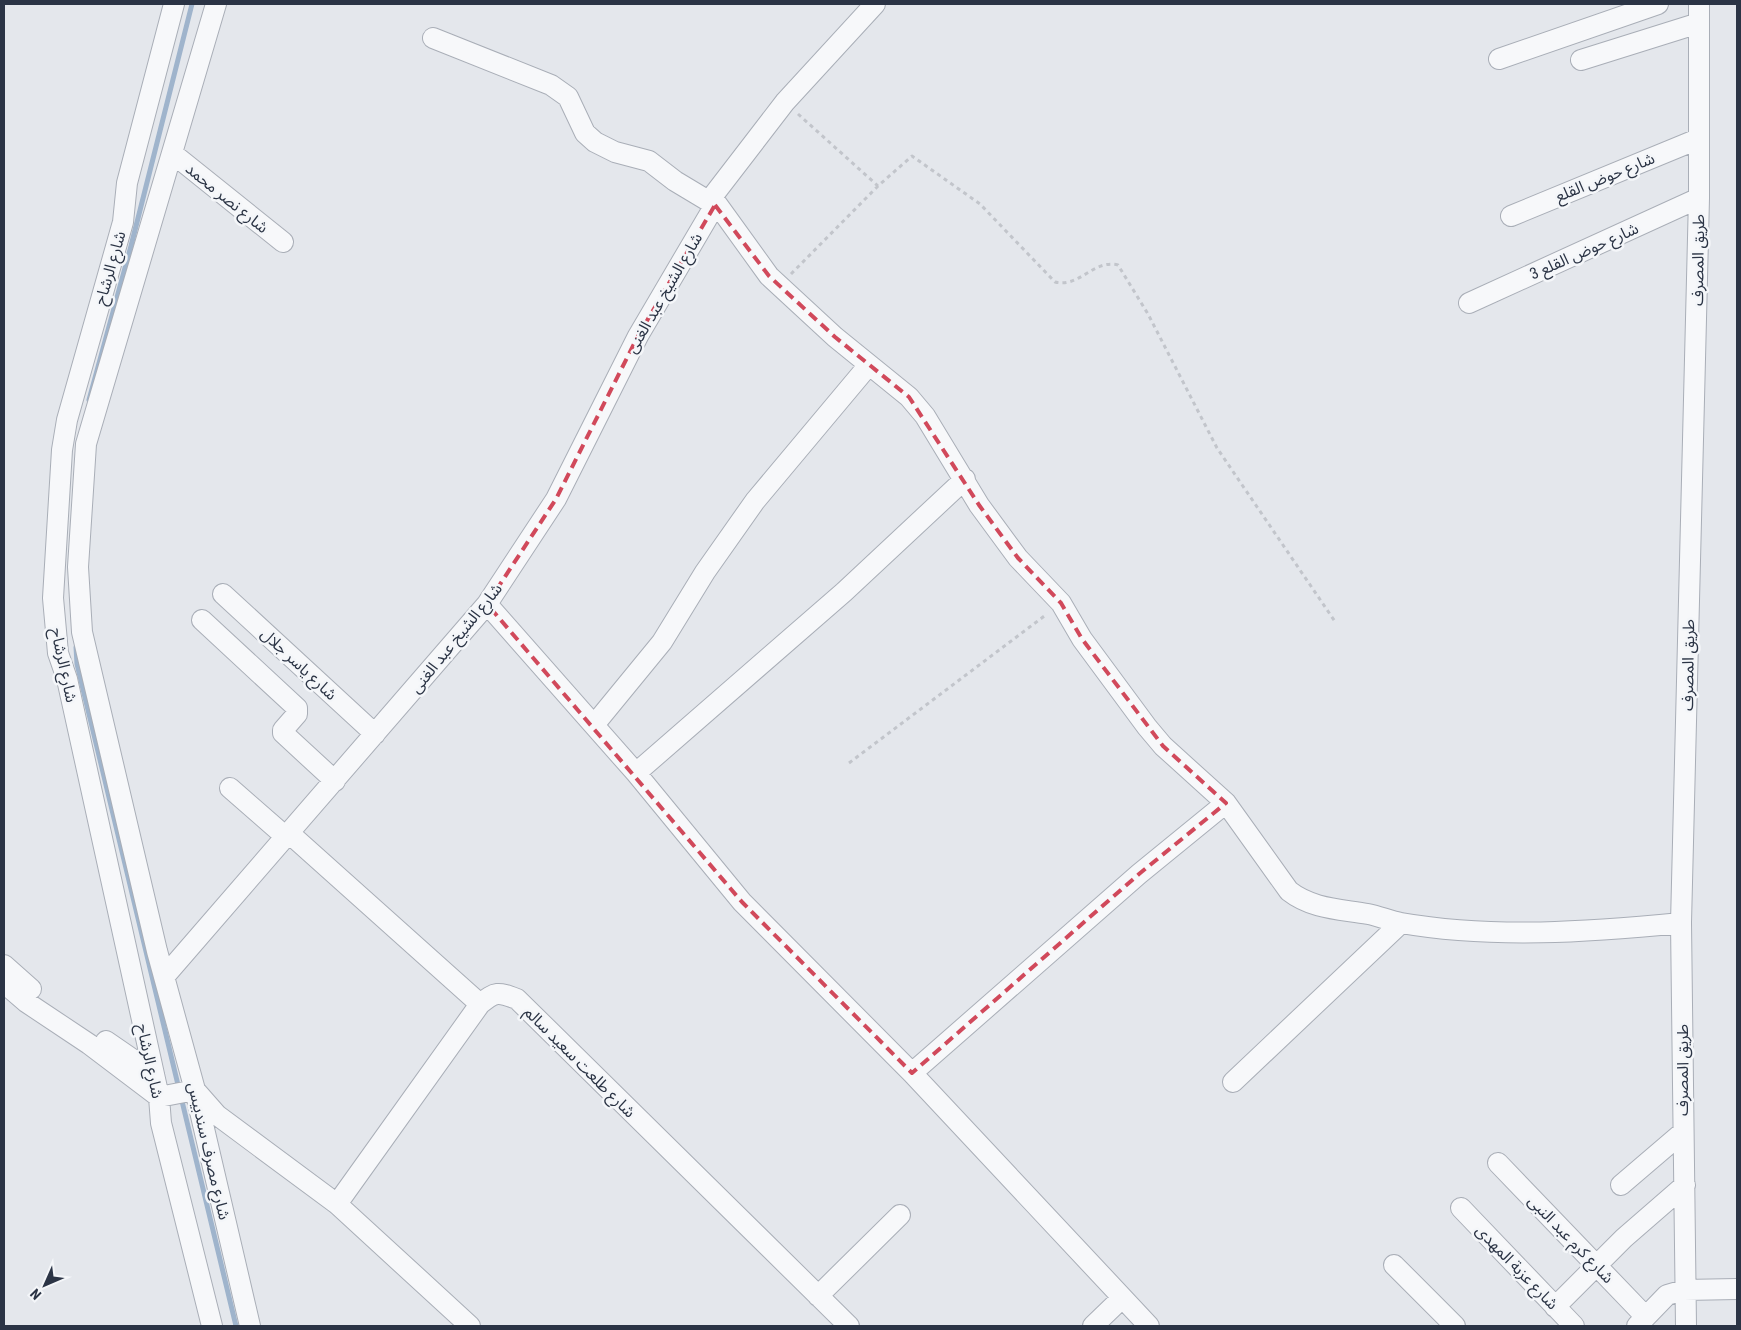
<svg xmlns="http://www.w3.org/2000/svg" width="1741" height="1330" font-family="'Roboto Condensed','Noto Sans Arabic',sans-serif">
<rect width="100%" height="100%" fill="#e4e7ec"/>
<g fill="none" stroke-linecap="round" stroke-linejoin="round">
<!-- stream -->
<path stroke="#9fb4cc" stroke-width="5" d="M89 400 131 246 192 4
M76 647 77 664 179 1089
M181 1097 236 1326"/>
<defs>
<path id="minor" d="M174 4 127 183 123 222 67 420 62 450 53 598 58 653 67 679 159 1097 161 1123 212 1326
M216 4 86 444 78 567 82 632 157 951 195 1090 250 1326
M875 4 785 102 712 197 769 276 835 337 909 397 925 416 979 505 1018 558 1061 603 1082 639 1147 727 1163 746 1226 803 1289 891C1312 909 1340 909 1368 914 1379 916 1390 921 1401 923 1493 939 1589 932 1681 923
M433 38 551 85 568 97 585 133 595 142 615 152 649 161 675 181 715 205
M1499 59 1658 4
M1581 60 1699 23
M172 153 283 242
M1511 216 1698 139
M1469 303 1699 198
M223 594 375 734
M487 604 636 773 742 902 912 1073 1149 1326
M202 620 297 708V714L283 730V733L335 781
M594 725 662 642 705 572 755 501 868 366
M636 773 844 592 965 479
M230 788 286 837
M289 833 480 1004
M4 965 31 989
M164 977 487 604 556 499 638 336 715 205
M4 983 26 1002 89 1044 159 1097 195 1090 217 1115 337 1204 470 1326
M106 1041 154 1074
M912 1073 1139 874 1226 803
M1233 1082 1401 923
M1498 1163 1645 1316
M1621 1185 1683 1132
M337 1204 480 1004C496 991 498 992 517 999L849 1326
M1461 1208 1574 1326
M1394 1265 1455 1326
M818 1296 900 1215
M1555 1307 1624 1238 1685 1185
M1093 1326 1122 1298
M1637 1326 1667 1295 1684 1290 1737 1289
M1686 1326 1681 923 1699 198V4"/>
</defs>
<!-- minor casing -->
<use href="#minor" stroke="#a9aeb7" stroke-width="22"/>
<!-- path -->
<path stroke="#c2c5cb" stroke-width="3" stroke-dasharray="4 4" stroke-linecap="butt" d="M798 114 878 186
M791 274 878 186 912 156 980 204 1055 282C1080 288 1093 259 1118 265L1148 314 1217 448 1336 623
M849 763 1047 614"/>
<!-- minor -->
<use href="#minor" stroke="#f7f8fa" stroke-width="20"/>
</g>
<!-- marked area -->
<path fill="none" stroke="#d1495b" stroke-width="4" stroke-dasharray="10 6" stroke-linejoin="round" d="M715 205 769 276 835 337 909 397 979 505 1018 558 1061 603 1082 639 1163 746 1226 803 1139 874 912 1073 742 902 487 604 556 499 638 336Z"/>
<g text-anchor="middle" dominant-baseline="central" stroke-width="5" stroke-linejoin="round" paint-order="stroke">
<!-- street labels -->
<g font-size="16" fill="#2b3445" stroke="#f4f6f9">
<text transform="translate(1605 177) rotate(-22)">شارع حوض القلع</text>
<text transform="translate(227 198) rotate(39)">شارع نصر محمد</text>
<text transform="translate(1584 251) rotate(-24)">شارع حوض القلع 3</text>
<text transform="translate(1698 260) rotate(-89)">طريق المصرف</text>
<text transform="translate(110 268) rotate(-74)">شارع الرشاح</text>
<text transform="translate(664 293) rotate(-60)">شارع الشيخ عبد الغنى</text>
<text transform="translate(456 638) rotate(-51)">شارع الشيخ عبد الغنى</text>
<text transform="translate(299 664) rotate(43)">شارع ياسر جلال</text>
<text transform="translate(64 665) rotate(78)">شارع الرشاح</text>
<text transform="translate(1688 665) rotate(-89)">طريق المصرف</text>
<text transform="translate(150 1061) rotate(78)">شارع الرشاح</text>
<text transform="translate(580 1062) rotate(45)">شارع طلعت سعيد سالم</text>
<text transform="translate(1682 1070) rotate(-90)">طريق المصرف</text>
<text transform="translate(209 1151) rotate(77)">شارع مصرف سندبيس</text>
<text transform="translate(1571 1239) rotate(46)">شارع كرم عبد النبى</text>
<text transform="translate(1517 1267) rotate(46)">شارع عزبة المهدى</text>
</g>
</g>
<!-- border -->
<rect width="1741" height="1330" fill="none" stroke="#2b3445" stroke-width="10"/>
<!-- north arrow -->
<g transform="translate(45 1285) rotate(225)" stroke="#f4f6f9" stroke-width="4" paint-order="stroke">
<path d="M0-4L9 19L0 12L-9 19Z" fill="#2b3445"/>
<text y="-8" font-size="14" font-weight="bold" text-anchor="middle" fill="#2b3445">N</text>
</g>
</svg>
